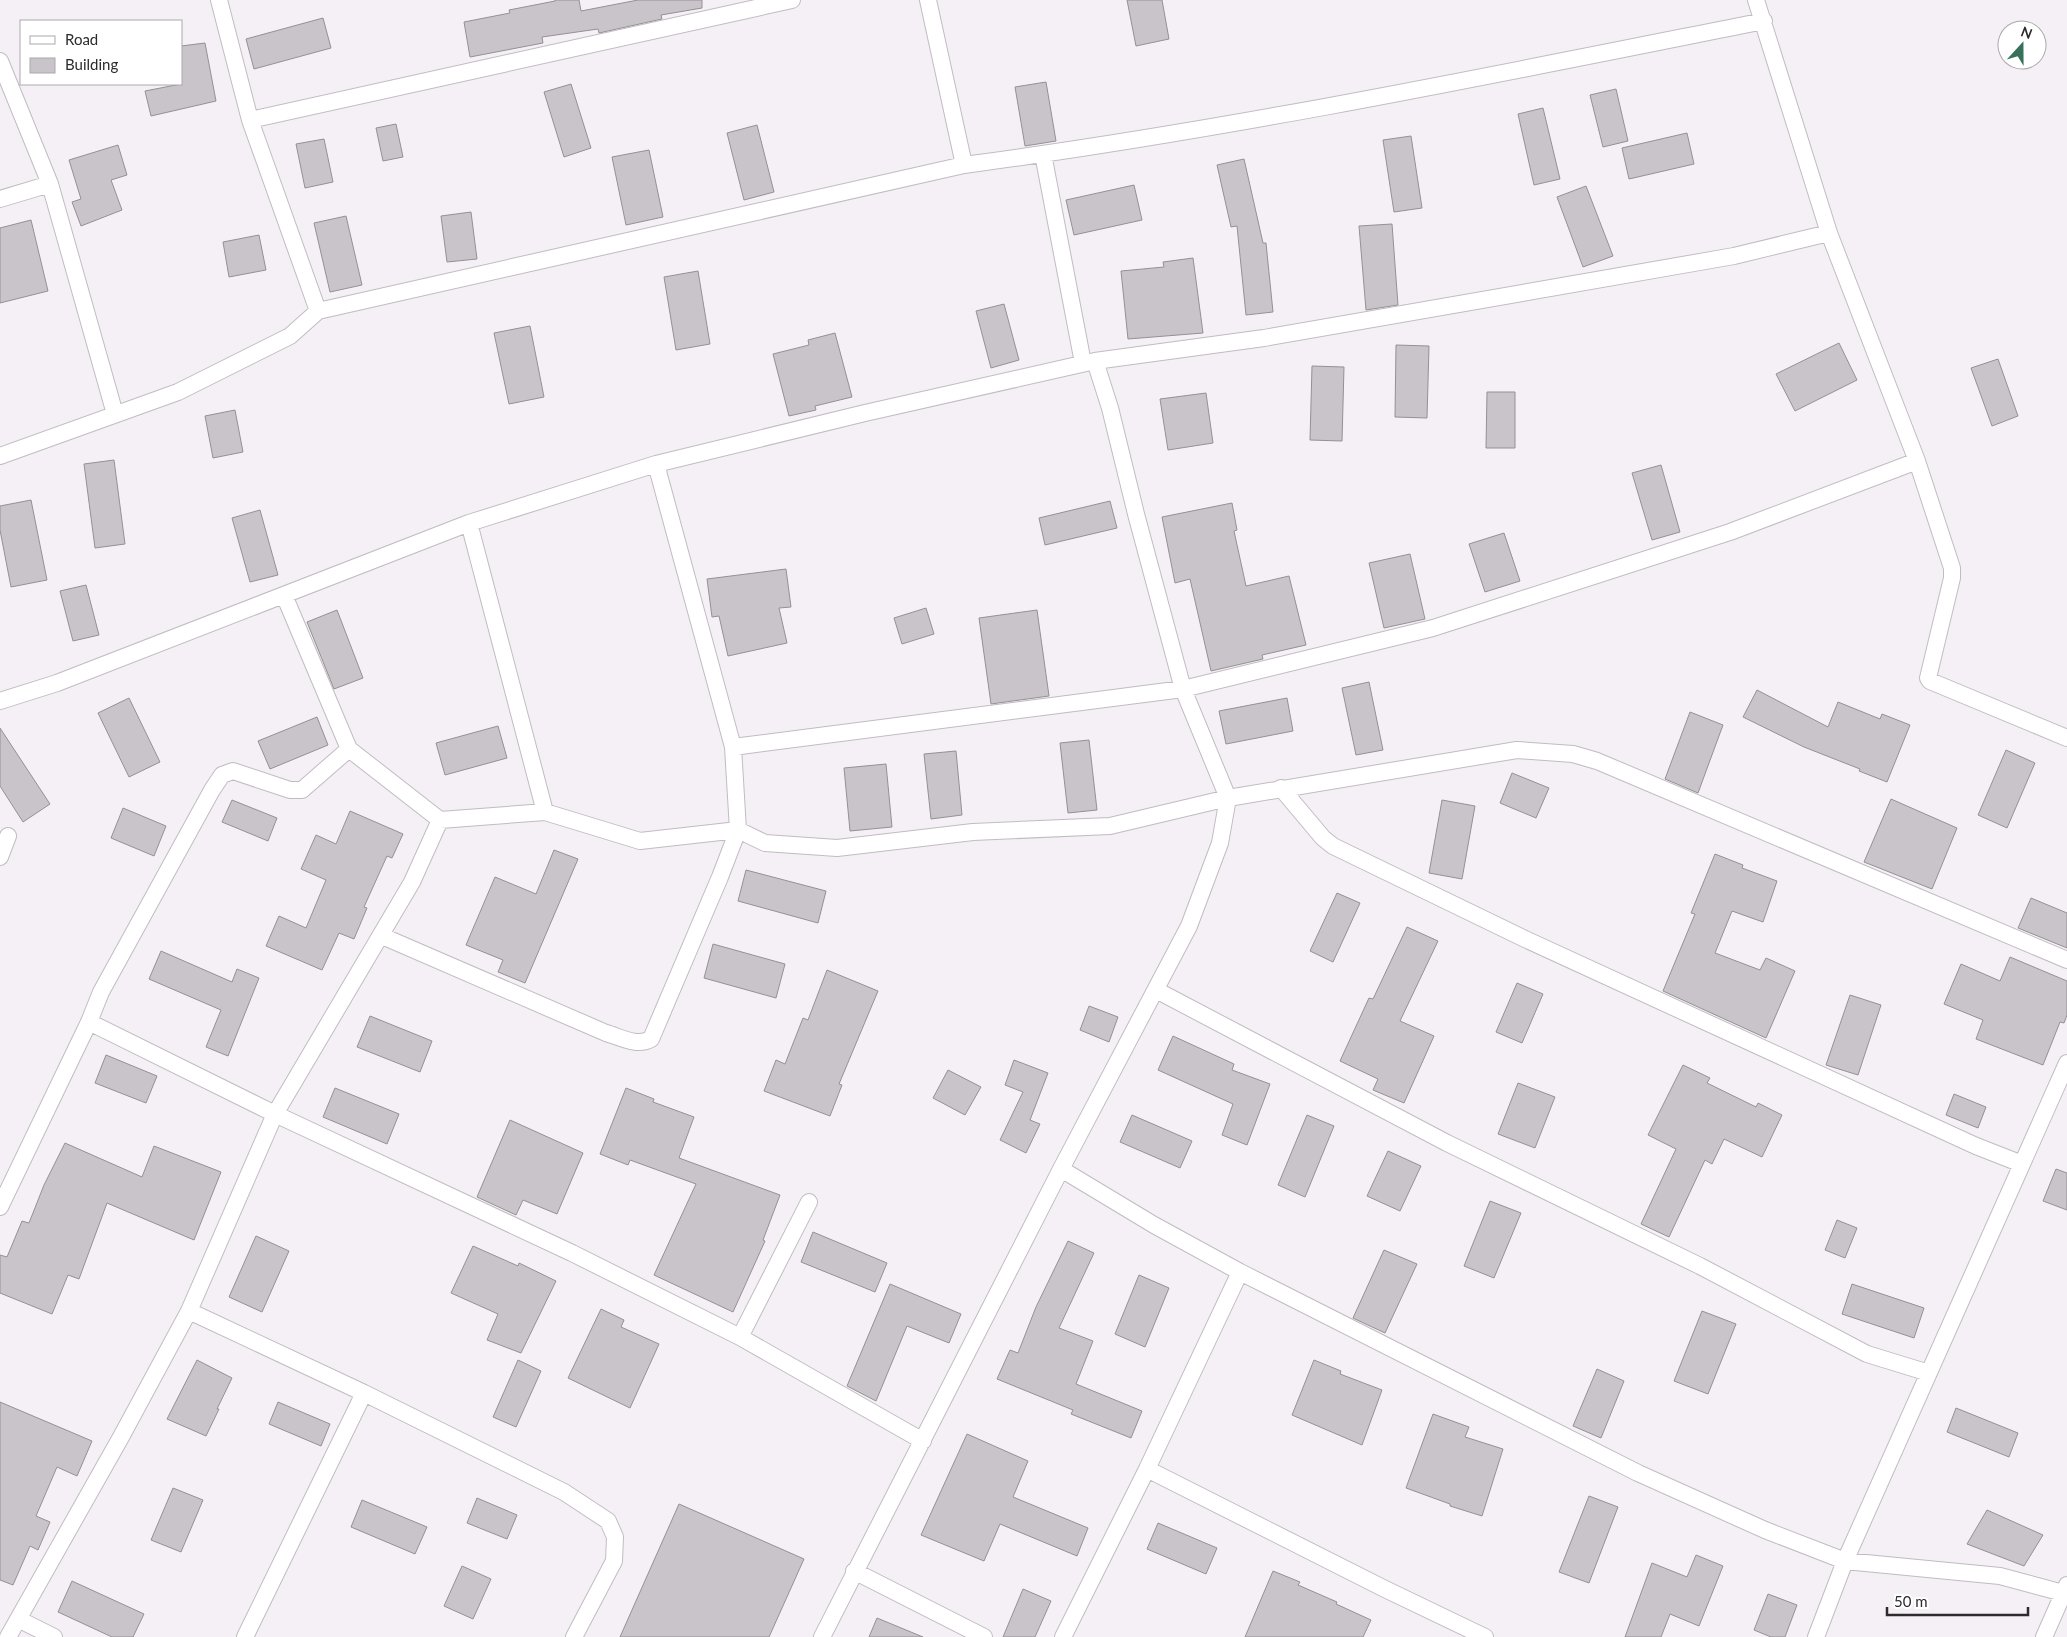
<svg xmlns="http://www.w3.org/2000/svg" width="2067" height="1637" font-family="Lato,sans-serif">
<rect width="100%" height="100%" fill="#f5f0f5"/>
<!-- building -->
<path fill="#c8c4c9" stroke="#949094" d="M555 0H579L581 11 638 0H702V8L661 15 662 19 599 33 598 29 542 37 543 43 470 57 464 22 510 13 509 10 555 1Z
M1127 0H1162L1169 39 1136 46Z
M323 18 331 48 254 69 246 39Z
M205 43 216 101 151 116 145 91 181 84V46Z
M1046 82 1056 141 1025 146 1015 87Z
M571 84 591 148 564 157 544 92Z
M1616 89 1628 141 1603 147 1590 95Z
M1543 108 1560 179 1534 185 1518 114Z
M396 124 403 157 383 161 376 128Z
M757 125 774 192 744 200 727 133Z
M1687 133 1694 164 1629 179 1622 148Z
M1411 136 1422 208 1394 212 1383 140Z
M324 139 333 182 305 188 296 144Z
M118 145 127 175 111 180 122 210 81 226 72 202 81 199 69 160Z
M649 150 663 217 626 225 612 157Z
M1244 159 1263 243H1266L1273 312 1246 315 1237 226 1231 227 1217 165Z
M1134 185 1142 220 1074 235 1066 200Z
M1586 186 1613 256 1583 267 1557 197Z
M471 212 477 259 447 262 441 216Z
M346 216 362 285 330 292 314 223Z
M31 220 48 291 0 303V228Z
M1392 224 1398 305 1366 310 1359 226Z
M259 235 266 270 229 277 223 242Z
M1193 258 1203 333 1128 339 1121 271 1164 267 1163 262Z
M698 271 710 344 676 350 664 277Z
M1004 304 1019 360 991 368 976 311Z
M530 326 544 397 509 404 494 333Z
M835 333 852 397 815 406 816 410 789 416 773 354 809 345 808 340Z
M1839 343 1857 380 1795 411 1776 374Z
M1396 345 1429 346 1427 418 1395 417Z
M1998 359 2018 416 1992 426 1971 368Z
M1312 366 1344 367 1342 441 1310 440Z
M1487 392H1515V448H1486Z
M1206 393 1213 443 1168 450 1160 399Z
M235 410 243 452 213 458 205 416Z
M114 460 125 544 95 548 84 464Z
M1661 465 1680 532 1652 540 1632 473Z
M31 500 47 580 11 587 0 530V506Z
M1110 501 1117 528 1045 545 1039 518Z
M1232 503 1237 530 1234 531 1246 586 1289 576 1306 645 1262 655 1263 659 1211 671 1190 579 1175 583 1162 517Z
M260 510 278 575 250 582 232 518Z
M1504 533 1520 581 1485 592 1469 544Z
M1410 554 1425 619 1384 628 1369 563Z
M786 569 791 607 779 608 787 643 728 656 719 616 712 617 707 579Z
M86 585 99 635 73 641 60 591Z
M926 608 934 634 902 644 894 618Z
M337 610 363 678 334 689 307 622Z
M1037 610 1049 696 991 704 979 618Z
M1369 682 1383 750 1356 755 1342 688Z
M1757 690 1828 727 1838 702 1880 719 1882 714 1910 725 1887 782 1859 771 1860 769 1804 747 1743 717Z
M129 698 160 762 129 777 98 713Z
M1287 698 1293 731 1226 744 1219 711Z
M1690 712 1723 725 1698 793 1665 779Z
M317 717 328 745 270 769 258 741Z
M498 726 507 758 445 775 436 743Z
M0 728 50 804 23 822 0 786Z
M1089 740 1097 810 1068 813 1060 743Z
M2006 750 2035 763 2007 828 1978 815Z
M956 751 962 815 931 819 924 754Z
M886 764 892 827 850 831 844 768Z
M1512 773 1549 788 1536 818 1500 803Z
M1891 799 1957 828 1932 889 1864 862Z
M232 800 277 818 268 841 222 822Z
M1442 800 1475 806 1462 879 1429 873Z
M123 808 166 826 154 856 111 838Z
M350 811 403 834 392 858 387 856 364 907 367 908 354 939 339 933 322 970 266 946 279 916 306 928 326 880 301 869 316 835 336 844Z
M554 850 578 859 525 983 498 972 503 960 466 945 495 877 536 894Z
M1715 854 1743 865 1742 868 1777 881 1763 922 1732 911 1715 953 1760 970 1766 958 1795 971 1766 1038 1663 991 1695 914 1691 913Z
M746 870 826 891 818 923 738 901Z
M1337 893 1360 903 1333 962 1310 951Z
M2031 898 2067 913V948L2018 928Z
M1407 927 1438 941 1400 1021 1434 1036 1404 1103 1373 1090 1378 1079 1340 1061 1369 998 1373 999Z
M713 944 785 964 776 998 704 978Z
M161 951 232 982 237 969 259 978 228 1056 206 1047 221 1010 149 979Z
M2010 957 2067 981V1015L2064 1023 2060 1022 2043 1065 1976 1039 1983 1020 1944 1004 1961 964 2000 981Z
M827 970 878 991 839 1084 842 1085 830 1116 764 1091 776 1060 785 1064 803 1018 808 1020Z
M1517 983 1543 994 1522 1043 1496 1032Z
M1850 995 1881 1005 1858 1075 1826 1065Z
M1089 1006 1118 1017 1109 1042 1080 1030Z
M370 1016 432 1041 420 1072 357 1047Z
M1173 1036 1234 1064 1232 1070 1270 1084 1247 1145 1222 1135 1233 1104 1158 1070Z
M106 1055 157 1076 146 1103 95 1083Z
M1014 1060 1048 1073 1030 1120 1040 1124 1026 1153 1000 1140 1023 1092 1005 1085Z
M1683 1065 1710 1078 1707 1083 1756 1107 1758 1103 1782 1115 1762 1157 1724 1139 1712 1164 1705 1160 1669 1237 1641 1224 1676 1149 1648 1135Z
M948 1070 981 1087 965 1115 933 1098Z
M1518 1083 1555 1097 1535 1148 1498 1134Z
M335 1088 399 1114 387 1144 323 1117Z
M626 1088 654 1099 653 1102 694 1117 679 1158 780 1195 763 1240 765 1241 733 1312 654 1275 696 1184 630 1160 628 1165 600 1154Z
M1954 1094 1986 1107 1978 1128 1946 1115Z
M1132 1115 1192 1141 1180 1168 1120 1142Z
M1307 1115 1334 1126 1305 1197 1278 1185Z
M510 1120 583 1153 557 1214 523 1200 516 1215 477 1197Z
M65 1143 142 1177 154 1146 221 1172 194 1240 107 1203 79 1279 68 1275 52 1314 0 1293V1255L7 1257 22 1221 29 1223 44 1185Z
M1388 1151 1421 1166 1400 1211 1367 1196Z
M2056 1169 2067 1173V1210L2043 1201Z
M1490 1201 1521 1213 1494 1278 1464 1266Z
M1837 1220 1857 1228 1845 1258 1825 1250Z
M813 1232 887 1263 875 1292 801 1262Z
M256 1236 289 1251 262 1312 229 1297Z
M1068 1241 1094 1253 1059 1328 1093 1341 1076 1384 1142 1411 1131 1438 1071 1414 1073 1410 997 1379 1010 1350 1018 1353 1036 1307Z
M473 1246 518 1266 519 1263 556 1281 521 1353 487 1340 498 1314 451 1293Z
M1384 1250 1417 1264 1385 1333 1353 1318Z
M1139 1275 1169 1288 1145 1347 1115 1334Z
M890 1284 961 1314 949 1343 907 1326 876 1401 847 1386Z
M1852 1284 1924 1308 1914 1338 1842 1314Z
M601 1309 624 1320 621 1327 659 1344 630 1408 568 1378Z
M1702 1311 1736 1324 1708 1394 1674 1381Z
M197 1360 232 1378 217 1409H219L206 1436 167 1419Z
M518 1360 541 1371 516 1427 493 1417Z
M1314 1360 1341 1371 1340 1374 1382 1390 1362 1445 1292 1415Z
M1597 1369 1624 1381 1601 1438 1573 1426Z
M0 1402 92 1441 77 1476 57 1467 36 1516 50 1522 38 1550 30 1546 13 1585 0 1580Z
M278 1402 330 1424 321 1446 269 1424Z
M1956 1408 2018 1433 2009 1457 1947 1432Z
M1433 1414 1469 1427 1465 1437 1503 1449 1482 1516 1450 1506V1504L1406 1488Z
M967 1434 1028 1461 1013 1497 1088 1528 1077 1556 1000 1524 984 1561 921 1535Z
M173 1488 203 1500 181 1552 151 1540Z
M1589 1496 1618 1507 1589 1583 1559 1572Z
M477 1498 517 1515 507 1539 467 1523Z
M362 1500 427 1527 415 1554 351 1527Z
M679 1504 804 1559 769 1637H620Z
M1987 1510 2043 1535 2024 1566 1967 1544Z
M1158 1523 1217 1548 1206 1574 1147 1549Z
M1696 1555 1723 1566 1699 1626 1670 1614 1661 1637H1625L1652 1563 1687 1577Z
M462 1566 491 1579 473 1619 444 1606Z
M1273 1571 1300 1582 1298 1585 1337 1602 1336 1604 1371 1620 1363 1637H1245Z
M72 1581 144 1614 133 1637H112L58 1612Z
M1023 1589 1051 1601 1035 1637H1003Z
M1768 1594 1797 1605 1785 1637H1771L1754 1630Z
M877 1618 923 1637H869Z"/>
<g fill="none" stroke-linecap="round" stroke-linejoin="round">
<defs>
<path id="street" d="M219 0 250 120 318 311
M928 0 964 165
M1756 0 1829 233 1917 461 1952 568V578L1928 678 1930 681 2067 738
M0 61 50 184 115 414
M250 120 792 0
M1043 154 1083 363
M0 199 50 184
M0 456 178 392 290 336 318 311 964 165C1233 129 1498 74 1764 21
M469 523 545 812
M0 701 57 683 469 523 656 464 865 413 1095 361 1264 338 1734 256 1829 233
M733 747 1183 689 1433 628 1730 532 1917 461
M349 749 440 820 545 812 640 841 738 830 765 843 837 848 973 832 1110 826 1228 798 1517 750 1573 754 1597 761 2067 960
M1281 788 1323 838 1333 846 1525 939 1976 1146 2022 1164
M0 857 8 836
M382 936 606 1033C620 1037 637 1047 651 1039L720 877 738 830 733 747 656 464
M1156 990 1447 1143 1700 1266 1867 1354 1929 1373
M89 1022 275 1114 572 1253 740 1337 923 1441
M1061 1169 1154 1225 1240 1272 1638 1473 1765 1530 1845 1561 2000 1576 2067 1594
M0 1207 89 1022 101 992 212 790 222 775 233 771 290 790H302L349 749 284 595
M189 1311 364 1393
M740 1337 809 1202
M1147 1469 1385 1589 1485 1637
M854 1571 984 1637
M18 1619 54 1637
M8 1637 121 1437 189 1311 275 1114 412 882 440 820
M245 1637 364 1393 564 1492 608 1521 615 1537 614 1561 574 1637
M822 1637 1061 1169 1189 926 1220 843 1228 798 1183 689 1136 514 1110 408 1095 361
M1063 1637 1147 1469 1240 1272
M1816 1637 1845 1561 2067 1063
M2044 1637 2067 1585"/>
</defs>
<!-- street casing -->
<use href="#street" stroke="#c1bcc1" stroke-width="18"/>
<!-- street -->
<use href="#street" stroke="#fff" stroke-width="16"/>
</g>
<!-- legend -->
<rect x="20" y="20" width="162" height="65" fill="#ffffff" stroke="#abaaab"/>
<rect x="30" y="36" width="25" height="8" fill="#ffffff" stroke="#abaaab"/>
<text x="65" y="45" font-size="15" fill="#2d2b2d">Road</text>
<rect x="30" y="58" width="25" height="15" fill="#c8c4c9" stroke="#abaaab"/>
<text x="65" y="70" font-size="15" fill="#2d2b2d">Building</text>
<!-- north arrow -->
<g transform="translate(2022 45) rotate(21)"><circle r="24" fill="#ffffff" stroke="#abaaab"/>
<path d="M0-4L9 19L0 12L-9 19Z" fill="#37715a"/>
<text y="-8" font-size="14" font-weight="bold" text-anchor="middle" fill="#2d2b2d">N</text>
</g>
<!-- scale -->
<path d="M1887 1607v8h141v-8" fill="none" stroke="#2d2b2d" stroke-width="2.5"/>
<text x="1894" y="1607" font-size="15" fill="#2d2b2d" stroke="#ffffff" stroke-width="4" paint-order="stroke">50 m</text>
</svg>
